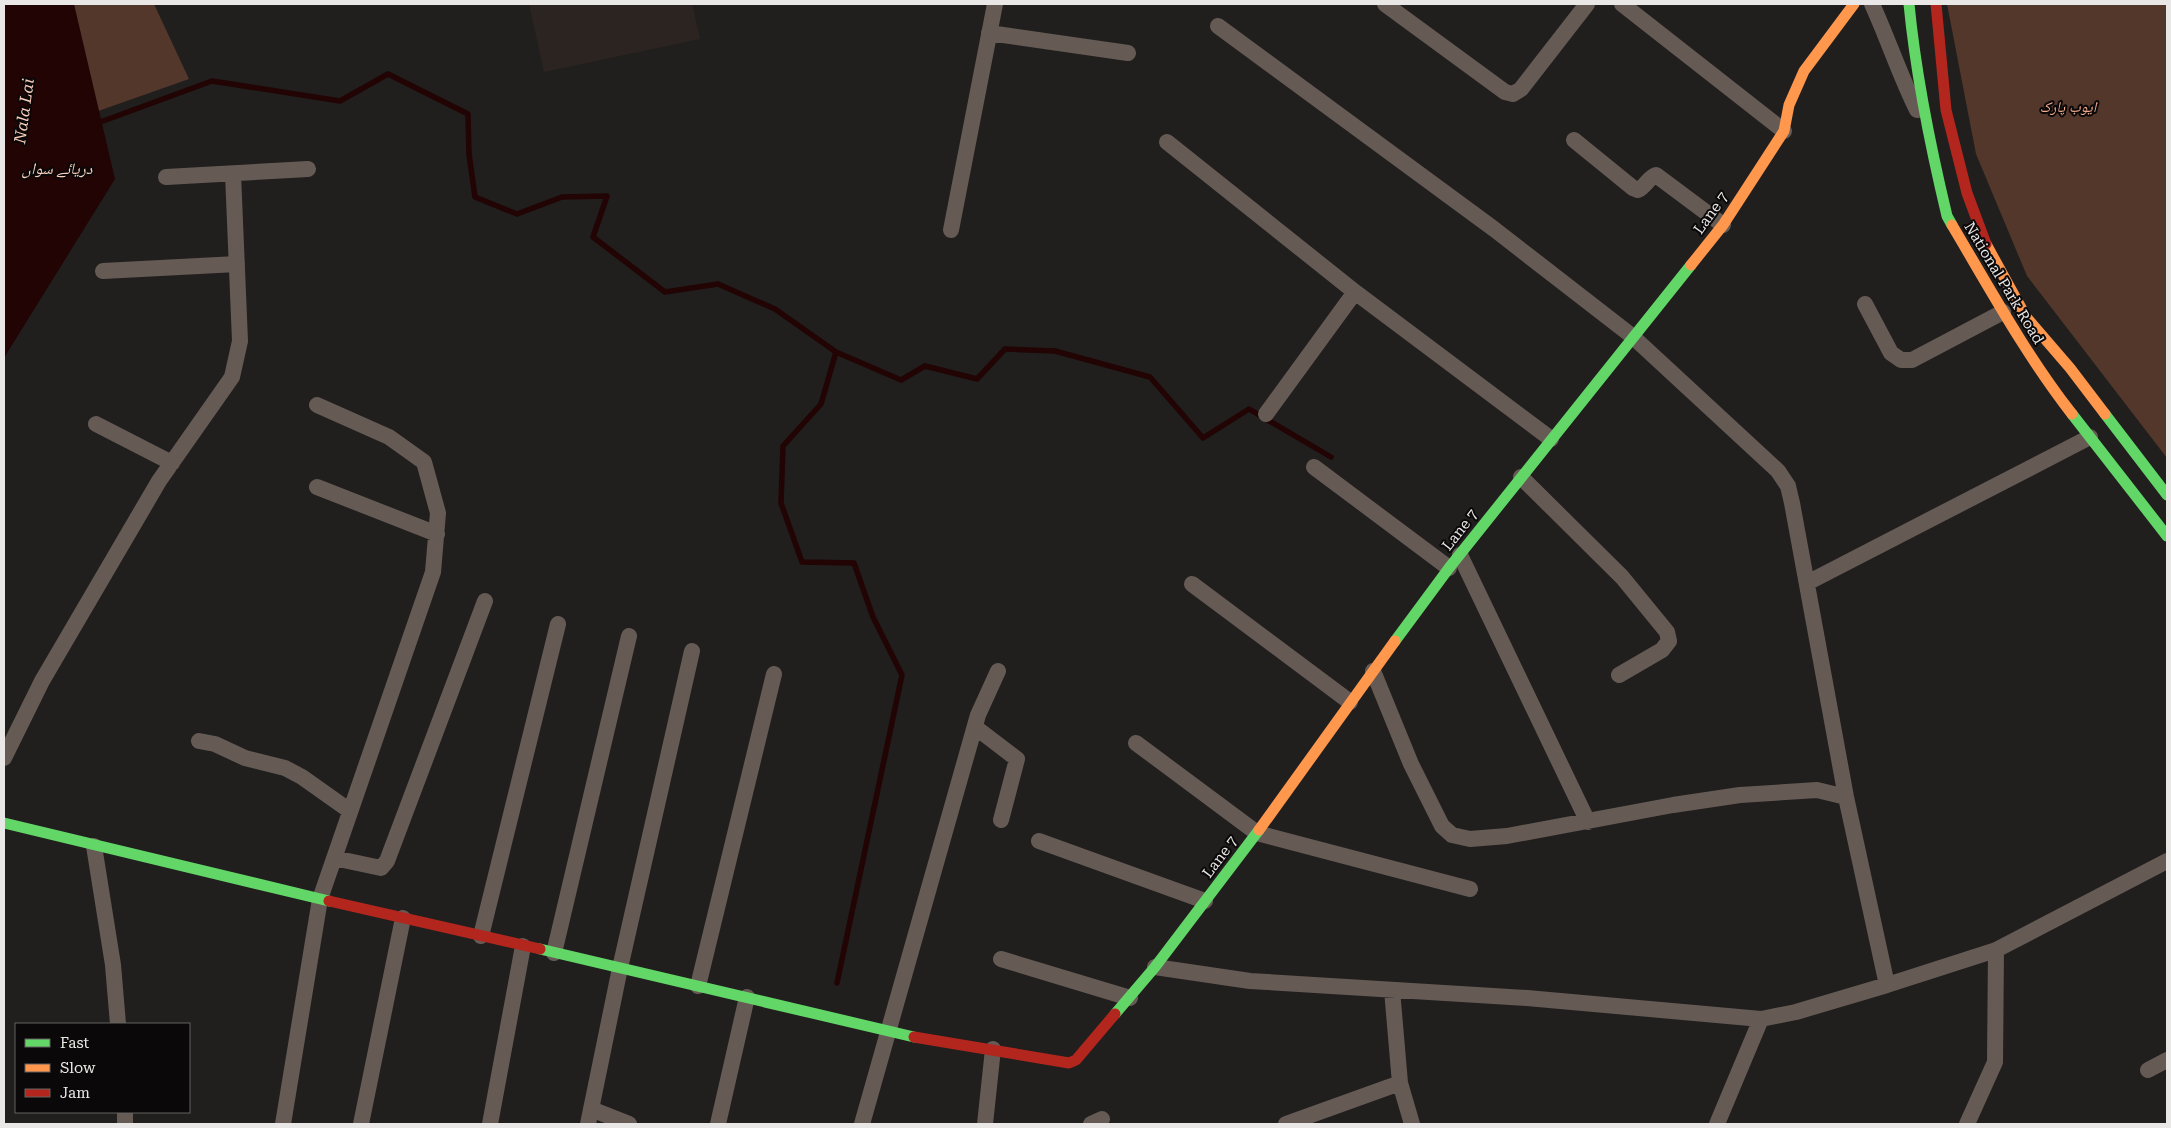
<svg xmlns="http://www.w3.org/2000/svg" width="2171" height="1128" font-family="'Roboto Serif','Noto Naskh Arabic',serif">
<rect width="100%" height="100%" fill="#201f1e"/>
<!-- built -->
<path fill="#2c2421" d="M529 4H692L700 39 544 72Z"/>
<!-- green -->
<path fill="#53372b" d="M55 4H154L189 79 87 115Z
M1947 4H2167V458L2027 276 1976 154Z"/>
<!-- water -->
<path fill="#210403" d="M4 4H74L115 179 4 358Z"/>
<g fill="none" stroke-linecap="round" stroke-linejoin="round">
<!-- stream -->
<path stroke="#210403" stroke-width="5.5" d="M95 124 212 81 340 101 388 74 468 114 469 154 475 197 517 214 562 197 607 196 593 237 665 292 718 284 775 309 836 352 821 404 783 446 781 503 802 562 854 563 873 617 902 675 837 983
M836 352 901 380 925 366 977 379 1005 349 1055 351 1150 377 1203 438 1249 409 1331 457"/>
<!-- street -->
<path stroke="#665a55" stroke-width="16" d="M1385 4 1505 92 1513 94 1521 89 1587 4
M1622 4 1784 131
M1872 4C1888 39 1900 76 1917 110
M1218 26 1494 229 1632 336 1778 471 1788 486 1792 503 1846 797 1887 985
M989 33 1128 53
M1574 140 1633 188 1638 190C1645 187 1648 178 1656 175L1723 225
M1167 142 1355 292 1551 439
M166 177 308 169
M951 230 995 4
M103 271 237 264
M1865 304 1891 353 1901 360H1912L2003 312
M1266 414 1355 292
M96 424 172 463
M1314 467 1449 568
M1521 477 1622 577 1667 632 1669 641 1662 650 1619 675
M317 487 437 534
M1460 555 1588 822
M1807 583 2090 437
M1192 584 1350 702
M1373 671 1411 764 1442 826 1452 835 1470 839 1507 836 1673 805 1740 795 1817 790 1846 797
M975 727 1017 759 1001 820
M199 741 215 744 245 758 285 768 302 777 350 811
M1136 743 1257 833 1470 889
M4 758 42 681 159 481 232 377 240 341 233 174
M1039 841 1205 901
M94 846 113 965 118 1024
M334 858 381 868 387 861 485 601
M481 936 558 624
M554 953 629 636
M1001 959 1130 998
M1155 967 1250 981 1527 998 1761 1019 1796 1012 1887 985 1996 950 2167 861
M698 986 774 674
M1392 990 1400 1083 1412 1124
M2148 1070 2167 1060
M591 1109 629 1124
M125 1112V1124
M283 1124 320 899 433 572 438 513 424 462 389 437 317 405
M361 1124 403 918
M490 1124 523 946
M588 1124 620 968 692 651
M718 1124 747 997
M862 1124 978 715 998 671
M985 1124 993 1049
M1091 1124 1102 1119
M1286 1124 1400 1083
M1717 1124 1761 1019
M1967 1124 1995 1062 1996 950"/>
<!-- fast -->
<path stroke="#63d668" stroke-width="11" d="M1909 4C1916 77 1930 145 1947 216L1952 225
M2072 414 2167 536
M2105 414 2167 495
M1395 641 1449 568 1691 265
M4 823 329 901
M540 949 914 1037
M1115 1014 1155 967 1259 830"/>
<!-- slow -->
<path stroke="#ff974d" stroke-width="11" d="M1952 225C1990 289 2026 355 2072 414
M1986 244 2026 317 2070 368 2105 414
M1691 265 1723 225 1784 131 1789 105 1804 71 1854 4
M1259 830 1395 641"/>
<!-- jam -->
<path stroke="#b3261e" stroke-width="11" d="M1936 4 1946 110 1967 193 1986 244
M329 901 540 949
M914 1037 1069 1063 1076 1060 1115 1014"/>
</g>
<g text-anchor="middle" dominant-baseline="central" stroke-width="4" stroke-linejoin="round" paint-order="stroke">
<!-- park labels -->
<g font-size="15" font-style="italic" fill="#f2ab8c" stroke="#0a0808">
<text x="2068" y="107">ایوب پارک</text>
</g>
<!-- street labels -->
<g font-size="15" fill="#eae8e7" stroke="#0a0808">
<text transform="translate(1711 213) rotate(-54)">Lane 7</text>
<text transform="translate(2004 283) rotate(59)">National Park Road</text>
<text transform="translate(1460 530) rotate(-52)">Lane 7</text>
<text transform="translate(1220 857) rotate(-53)">Lane 7</text>
</g>
<!-- water labels -->
<g font-size="16" font-style="italic" fill="#fcd0bd" stroke="#0a0808">
<text transform="translate(24 111) rotate(-82)">Nala Lai</text>
<text x="57" y="168">دریائے سواں</text>
</g>
</g>
<!-- border -->
<rect width="2171" height="1128" fill="none" stroke="#eae8e7" stroke-width="10"/>
<!-- legend -->
<rect x="15" y="1023" width="175" height="90" fill="#0a0808" stroke="#646261"/>
<rect x="25" y="1039" width="25" height="8" fill="#63d668" stroke="#646261"/>
<text x="60" y="1048" font-size="15" fill="#eae8e7">Fast</text>
<rect x="25" y="1064" width="25" height="8" fill="#ff974d" stroke="#646261"/>
<text x="60" y="1073" font-size="15" fill="#eae8e7">Slow</text>
<rect x="25" y="1089" width="25" height="8" fill="#b3261e" stroke="#646261"/>
<text x="60" y="1098" font-size="15" fill="#eae8e7">Jam</text>
</svg>
